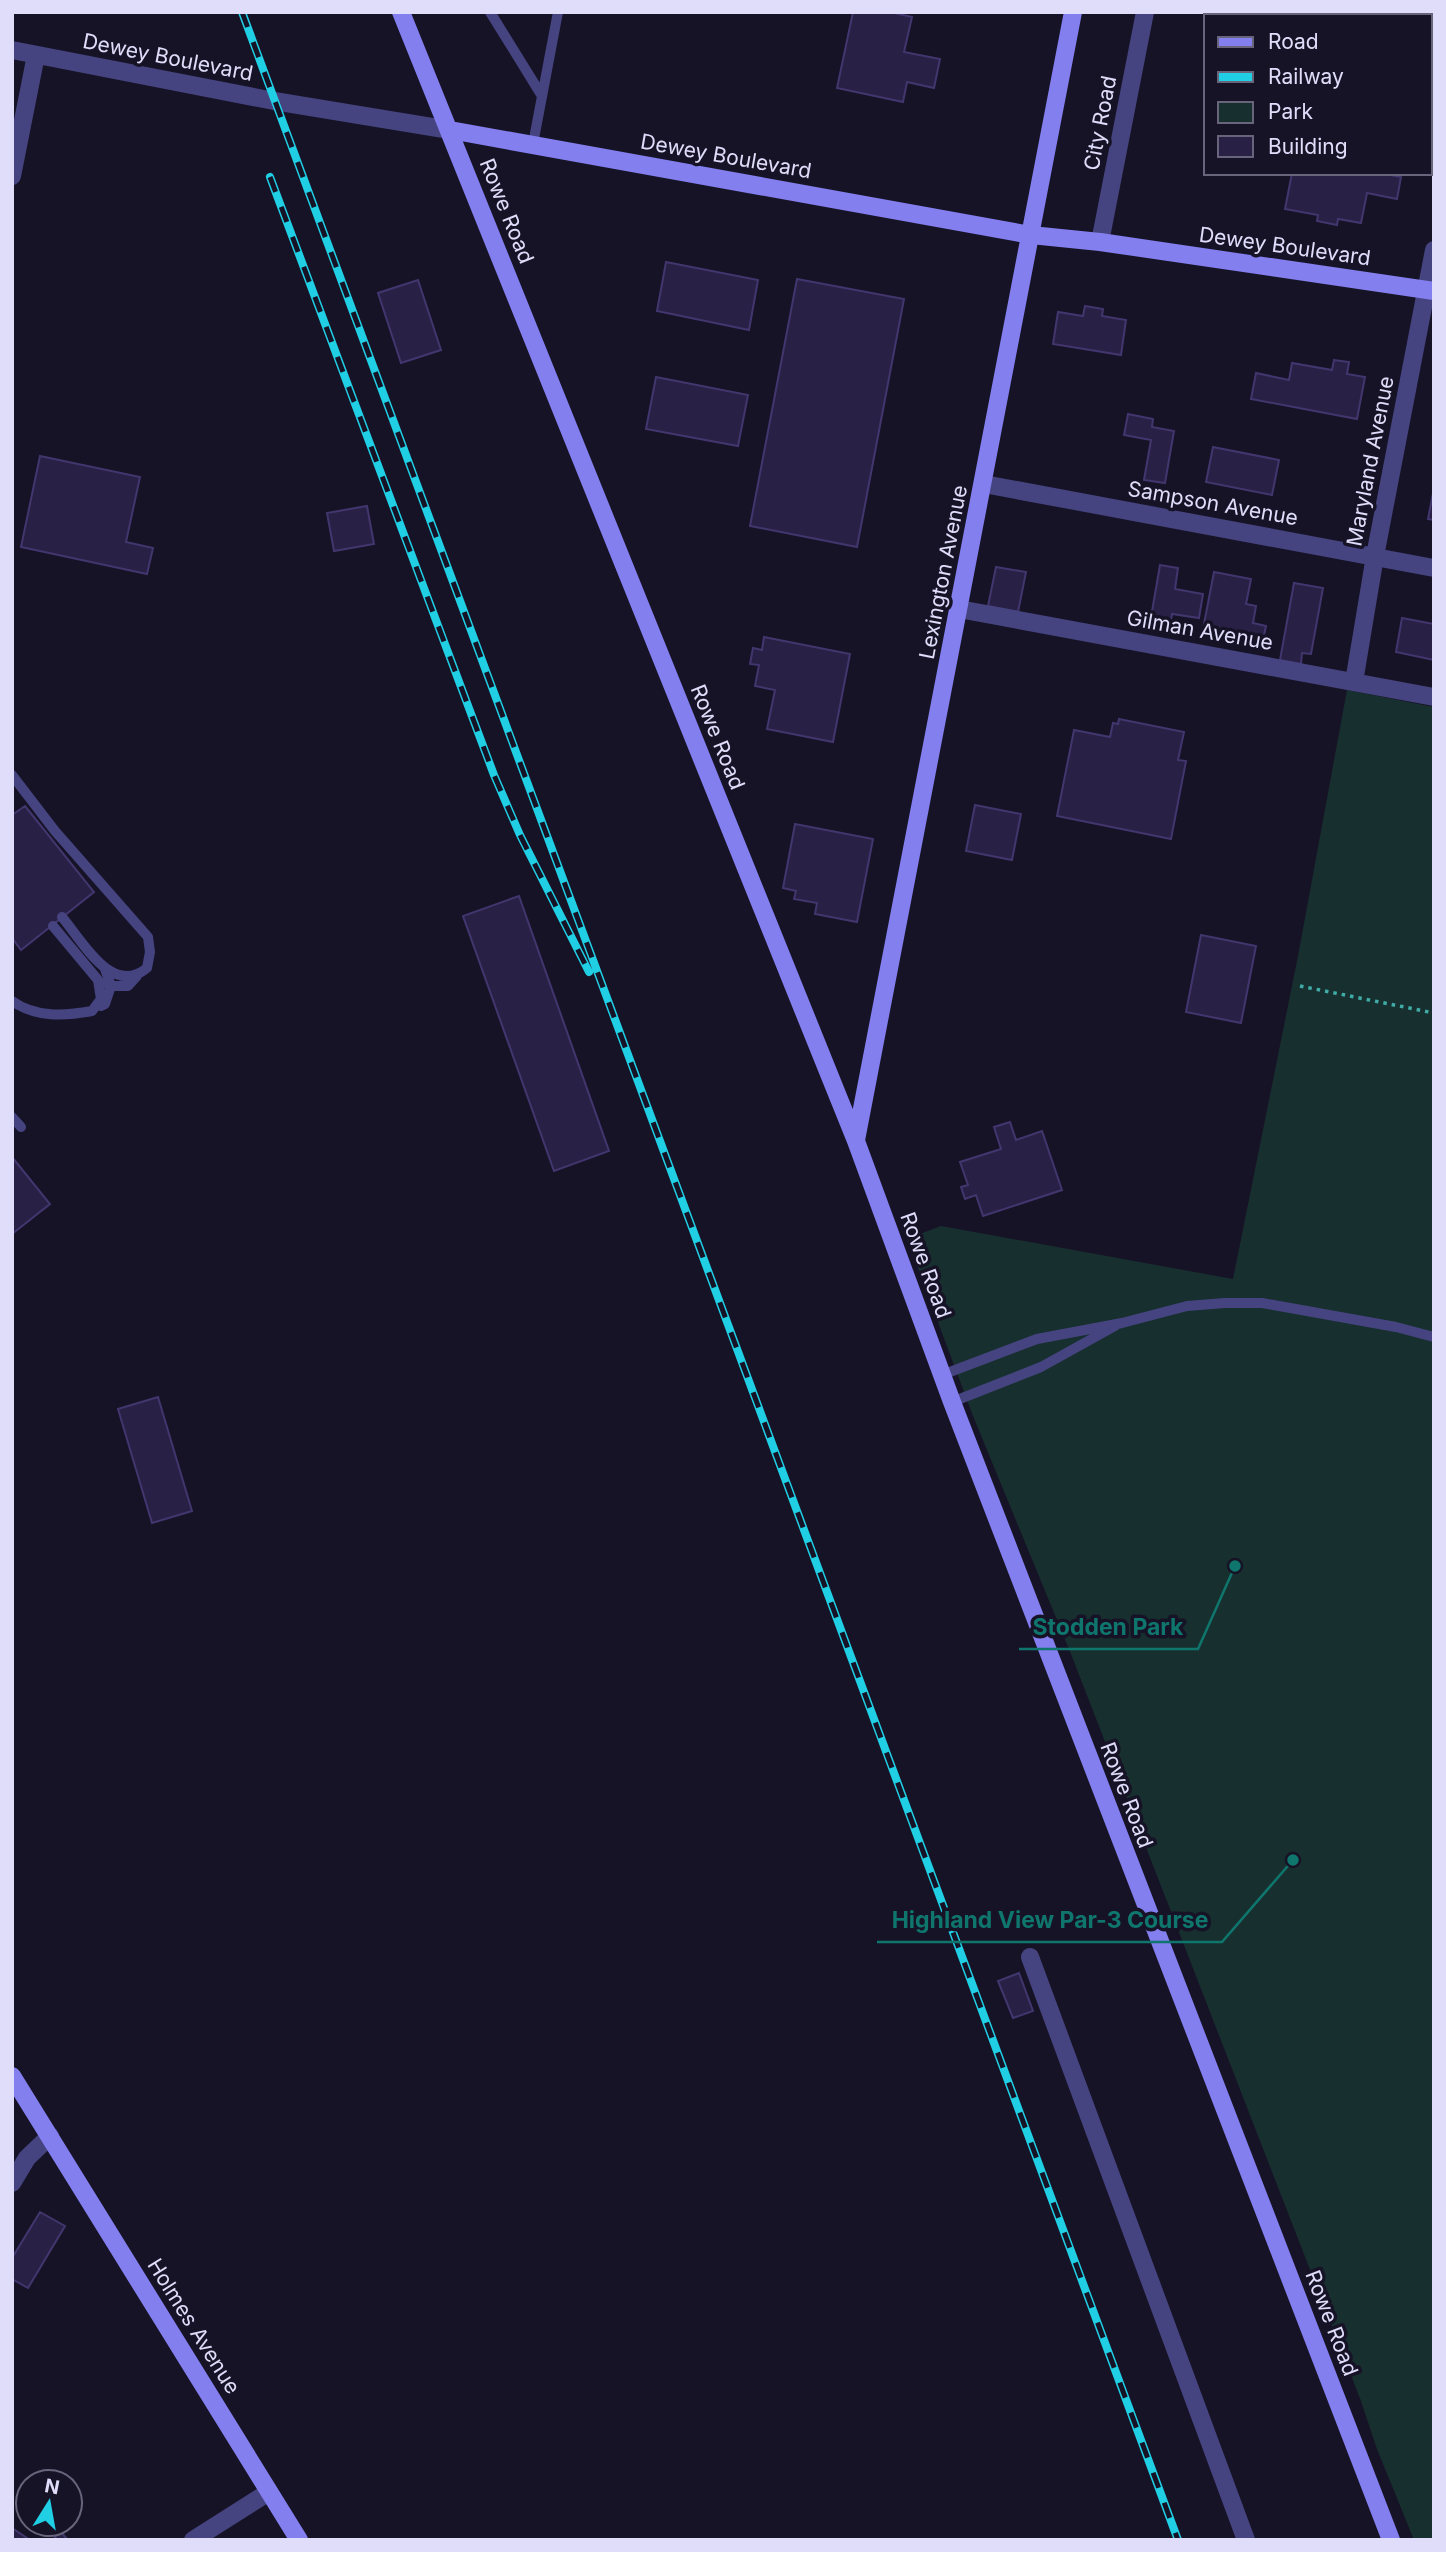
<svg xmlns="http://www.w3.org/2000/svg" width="1446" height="2552" font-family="Inter,sans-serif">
<rect width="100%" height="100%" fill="#171327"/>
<!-- green -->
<path fill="#17302f" d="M1347 690 1434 707V2540H1414L1377 2449 1361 2401 1071 1654 973 1416 907 1239 941 1226 1233 1279 1298 956Z"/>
<!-- building -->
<path fill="#292145" stroke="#42366e" stroke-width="2" d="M853 12H890L912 17 904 52 940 59 934 88 907 82 903 102 837 88Z
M1292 173H1380L1401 177 1397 199 1367 193 1361 223 1338 219 1337 225 1317 221 1318 215 1285 209Z
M666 262 758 280 749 330 657 311Z
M797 279 904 299 857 547 750 526Z
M418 280 441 350 401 363 378 293Z
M1085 306 1103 309 1102 316 1126 320 1121 355 1053 344 1058 312 1083 316Z
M1334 360 1349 362 1347 374 1365 377 1357 419 1251 399 1256 373 1289 380 1292 363 1332 370Z
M656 377 748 395 738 446 646 429Z
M1128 414 1153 419 1152 427 1174 431 1165 483 1144 480 1151 440 1124 435Z
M1213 447 1279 460 1272 495 1206 482Z
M40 456 140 477 126 542 153 548 147 574 21 547Z
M1434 488V520L1428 519Z
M367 506 374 544 334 551 327 513Z
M1160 565 1178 568 1175 589 1203 594 1199 618 1172 614 1170 627 1150 623Z
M996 567 1026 572 1018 612 988 606Z
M1214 572 1251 579 1246 604 1256 606 1253 623 1266 626 1262 645 1202 634Z
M1294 583 1323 588 1311 654 1302 653 1301 664 1280 660Z
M1402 618 1434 624V660L1396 652Z
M764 637 850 654 833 742 767 729 775 690 755 686 759 665 750 664 753 648 762 650Z
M1119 719 1184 732 1178 760 1186 761 1171 839 1057 816 1074 730 1110 737 1113 723 1118 724Z
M975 805 1021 814 1012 860 966 851Z
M25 806 94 892 21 950 12 938V815Z
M795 824 873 839 857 922 815 914 817 903 794 899 796 891 783 888Z
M519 896 609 1151 554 1171 463 916Z
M1201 935 1256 946 1241 1023 1186 1012Z
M1010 1122 1016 1140 1042 1131 1062 1190 983 1216 976 1195 965 1199 961 1187 968 1185 960 1162 1001 1149 994 1127Z
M12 1157 50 1204 12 1234Z
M158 1397 192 1511 152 1523 118 1409Z
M1019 1973 1033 2011 1013 2018 998 1981Z
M40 2212 65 2226 28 2288 12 2279V2258Z
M12 2528 30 2540H12Z
M60 2531 68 2540H53Z"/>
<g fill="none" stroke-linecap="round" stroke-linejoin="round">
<!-- path -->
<path stroke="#3faca7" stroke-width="3.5" stroke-dasharray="3.5 5" stroke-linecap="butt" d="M1300 986 1434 1013"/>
<!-- lane -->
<path stroke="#464480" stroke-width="10" d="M490 12 542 96
M533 144 558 12
M12 775 55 831 148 937 150 952 147 968C112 997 83 942 62 917
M105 983 111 986H128L137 976
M12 1001C36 1018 65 1016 92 1011L101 999 98 980 53 926
M101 1006 105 1004 111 986 105 969
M12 1117 21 1127
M942 1375 1037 1339 1122 1323 1187 1306 1225 1303H1262L1396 1327 1434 1337
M952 1402 1041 1367 1115 1326"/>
<!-- street -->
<path stroke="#464480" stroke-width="18" d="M1385 12 1403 16
M1430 21 1434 22
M12 50 274 101 450 130
M12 176 36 55
M1100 242 1145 12
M984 484 1434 568
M959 609 1434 697
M1354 682 1375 556 1434 250
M1030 1957 1246 2540
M12 2183 27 2158 50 2136
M193 2540 269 2492"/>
<!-- secondary -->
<path stroke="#837fef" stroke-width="18" d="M401 12 856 1141 952 1402 1391 2540
M450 130 1031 235 1100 242 1434 291
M856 1140 1073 12
M12 2076 299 2540"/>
<defs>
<path id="rail" d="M242 12 1178 2540
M270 177 494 775 520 835 589 972"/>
</defs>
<!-- rail casing -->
<use href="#rail" stroke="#20cfe4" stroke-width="8"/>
<!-- rail -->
<use href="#rail" stroke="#171327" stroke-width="5" stroke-dasharray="16" stroke-linecap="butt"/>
</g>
<g text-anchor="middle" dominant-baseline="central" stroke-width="7" stroke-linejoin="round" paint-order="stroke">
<!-- street labels -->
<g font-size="21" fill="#e0ddfb" stroke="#171327">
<text transform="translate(168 57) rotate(11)">Dewey Boulevard</text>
<text transform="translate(1100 123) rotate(-79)">City Road</text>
<text transform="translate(726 156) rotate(10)">Dewey Boulevard</text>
<text transform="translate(507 211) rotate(68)">Rowe Road</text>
<text transform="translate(1285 246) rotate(8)">Dewey Boulevard</text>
<text transform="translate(1370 461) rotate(-79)">Maryland Avenue</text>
<text transform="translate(1213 503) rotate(10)">Sampson Avenue</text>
<text transform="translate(943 572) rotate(-79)">Lexington Avenue</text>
<text transform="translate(1200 630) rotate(10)">Gilman Avenue</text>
<text transform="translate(718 737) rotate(68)">Rowe Road</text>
<text transform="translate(926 1265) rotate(70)">Rowe Road</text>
<text transform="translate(1127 1795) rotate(69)">Rowe Road</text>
<text transform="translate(1332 2323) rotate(69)">Rowe Road</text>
<text transform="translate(194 2326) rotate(58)">Holmes Avenue</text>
</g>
</g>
<!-- callouts -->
<path fill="none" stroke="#0f766e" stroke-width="2.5" d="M1235 1566L1198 1649H1019M1293 1860L1222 1942H877"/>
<g fill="#0f766e" stroke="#171327" stroke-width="2.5">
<circle cx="1235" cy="1566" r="7"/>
<circle cx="1293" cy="1860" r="7"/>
</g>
<g font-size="23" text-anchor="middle" font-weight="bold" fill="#0f766e" stroke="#171327" stroke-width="7" stroke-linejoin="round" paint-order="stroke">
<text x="1108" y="1635">Stodden Park</text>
<text x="1050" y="1928">Highland View Par-3 Course</text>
</g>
<!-- border -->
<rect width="1446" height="2552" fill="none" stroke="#e0ddfb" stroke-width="28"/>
<!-- legend -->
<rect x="1204" y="14" width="228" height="161" fill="#171327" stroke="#67647c" stroke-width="2"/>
<rect x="1218" y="37" width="35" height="10" fill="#837fef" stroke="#67647c" stroke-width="2"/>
<text x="1268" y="49" font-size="21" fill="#e0ddfb">Road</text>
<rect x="1218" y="72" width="35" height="10" fill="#20cfe4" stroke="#67647c" stroke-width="2"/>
<text x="1268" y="84" font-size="21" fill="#e0ddfb">Railway</text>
<rect x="1218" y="102" width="35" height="21" fill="#17302f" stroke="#67647c" stroke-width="2"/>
<text x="1268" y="119" font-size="21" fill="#e0ddfb">Park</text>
<rect x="1218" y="136" width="35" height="21" fill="#292145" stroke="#67647c" stroke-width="2"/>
<text x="1268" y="154" font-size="21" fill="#e0ddfb">Building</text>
<!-- north arrow -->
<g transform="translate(49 2503) rotate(11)"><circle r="33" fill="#171327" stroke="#67647c" stroke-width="2"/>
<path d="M0-5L12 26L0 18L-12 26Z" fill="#20cfe4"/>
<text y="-10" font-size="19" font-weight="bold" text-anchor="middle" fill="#e0ddfb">N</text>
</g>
</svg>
